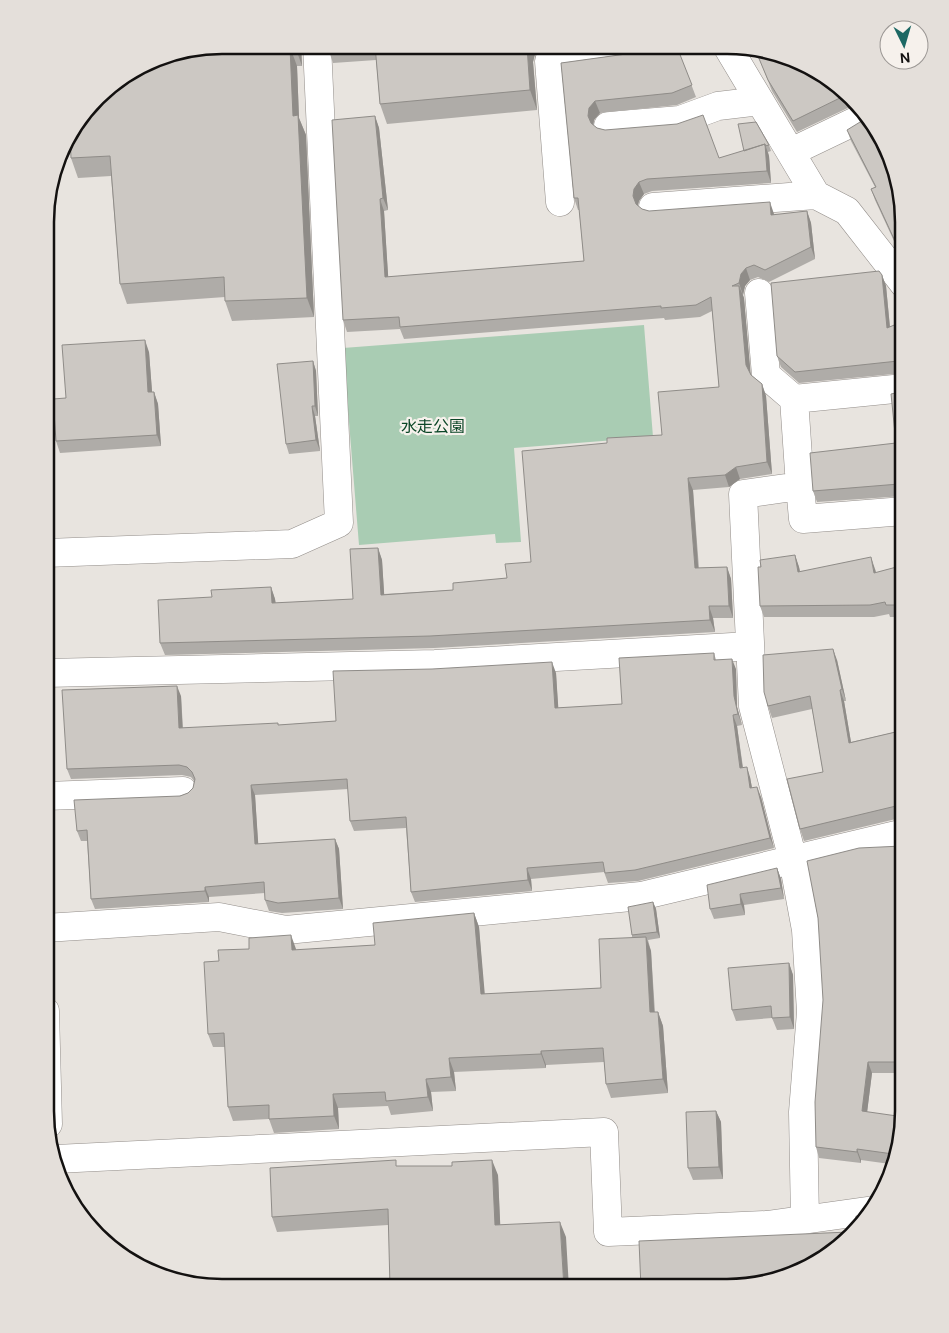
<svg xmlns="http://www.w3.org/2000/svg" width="949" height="1333" font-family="'DM Sans','Noto Sans JP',sans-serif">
<rect width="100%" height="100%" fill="#e8e4df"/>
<!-- green -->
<path fill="#a9ccb3" d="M644 325 653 437 514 448 521 542 496 543 495 534 359 545 343 348Z"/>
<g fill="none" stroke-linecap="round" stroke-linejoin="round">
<defs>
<path id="minor" d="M727 46 816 195 847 211 904 284
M608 126 680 120 718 106 760 101
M791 152 864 117
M560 202 549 61 667 46
M653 207 816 195
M759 293 766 375 794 399 904 388
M794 399 800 486
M46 553 292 544 339 523 317 45
M46 673 435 664 750 646
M46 796 183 791
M45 928 219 917 286 930 641 896 904 833
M45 1011 48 1124
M56 1159 604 1132 608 1232 767 1225 874 1210
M805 1220 803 1112 811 1012 806 930 793 860 753 706 743 494 800 486 803 519 904 511"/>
</defs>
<!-- minor casing -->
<use href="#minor" stroke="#928d89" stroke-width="29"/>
<!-- minor -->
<use href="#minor" stroke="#fff" stroke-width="28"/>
</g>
<!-- wall -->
<path fill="#afaca8" d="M301 45 302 66H297L299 118 306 135 314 317 232 321 225 301V297L127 304 120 284 111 176 78 178 71 158 165 54Z
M327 45 546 46 540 48 535 54 533 62 537 110 387 124 380 104 376 60 333 63Z
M677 47 696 97 677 105 600 113 594 120 593 125 597 128 719 158 769 145 771 151 768 152 769 156 771 183 652 191 644 194 639 201 638 206 642 209 649 211 774 215 807 211 811 223 815 259 769 282 758 277 750 280 745 286 743 295 744 298 750 373 751 375 762 384 766 396 772 474 740 479 729 487 693 490 699 568 727 567 731 579 733 618H713L715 632 434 648 165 655 160 643 212 597 271 587 275 599 276 603 353 599 378 548 382 560 384 594 453 590 507 578 531 562 607 443 662 435 719 387 712 311 700 317 665 320 664 318 404 339 400 329 347 332 343 320 375 116 379 128 388 210 384 211 388 277 584 261 579 210H578L574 198 561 63Z
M755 48 834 81 854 105 797 132 772 91Z
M847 130 904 222V249L899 252 875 200 871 189 875 187 851 141Z
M882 275 886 286 890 327 904 321V373L799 383 781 367 777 356Z
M149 352 152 392H154L158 404 161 446 60 453 56 441 66 398Z
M313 361 316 371 318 416H315L320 451 289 454 286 444Z
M904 391V496L817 502 813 491 896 443Z
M795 555 799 567 800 571 875 569 876 573 904 565V617H890L889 614 874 617H764L760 606 761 567Z
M714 653 716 660 736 669 737 707 742 725 737 726 743 767 750 777 752 788 761 797 774 848 638 881 608 883 604 872 531 879 532 891 415 902 411 892 406 828 354 831 350 821 348 789 255 795 258 844 335 839 339 849 343 909 282 913 269 911 265 900V893L209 897V902L95 909 91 899 87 841H81L77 831 188 793 193 788 194 781 191 777 182 775 71 779 67 769 181 696 183 728 279 725 336 721 556 673 558 708 622 704Z
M837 660 846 701H844L851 742 904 730V818H900L804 841 800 829 823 772 812 709 772 718 768 706Z
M904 852V1073H872L867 1112 904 1123 890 1164 861 1160V1163L819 1158 816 1147Z
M777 868 781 879 784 899 744 905 745 915 714 919 710 909Z
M653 902 656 909 660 938 648 940 651 951 655 1012H658L663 1026 668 1093 611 1098 606 1084 604 1062 546 1065V1068L454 1072 456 1091 431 1092 433 1111 391 1115 388 1106 338 1108 339 1129 274 1133 269 1119 233 1121 228 1107 225 1047H213L208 1034 219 961 296 950 375 945 474 913 479 927 484 994 601 988 632 937V935Z
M789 963 793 975 794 1029 777 1030 772 1018 736 1021 732 1010Z
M716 1111 721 1122 723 1179 693 1180 688 1168Z
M398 1166 498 1175 500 1225 566 1237 388 1225 277 1232 272 1217Z"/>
<!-- shaded-wall -->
<path fill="#8f8c88" d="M295 45H301L302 66 295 46Z
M527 46H539L540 48 535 54 533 62 537 110 530 90Z
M290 47 297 66 299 118 306 135 314 317 307 298 293 116Z
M595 101 600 113 594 120 593 128 588 116 589 108Z
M375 116 379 128 388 210 383 198Z
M765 144 769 156 771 183 767 171Z
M639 182 644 194 639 201 637 208 633 196 634 189Z
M380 199 384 211 389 289 385 277Z
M770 202 774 214 775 227 771 215Z
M807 211 811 223 815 259 811 247Z
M746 268 750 280 745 286 743 295 739 283 741 274Z
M882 275 886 286 891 339 887 328Z
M739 286 744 298 751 377 746 365Z
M145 340 149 352 153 404 148 392Z
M313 361 316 371 318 416 315 406Z
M762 384 766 396 772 474 767 462Z
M154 392 158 404 161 446 157 435Z
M312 406 315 416 320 451 316 440Z
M736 467 740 479 729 487 725 475Z
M688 478 693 490 699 580 695 568Z
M378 548 382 560 385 607 381 595Z
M795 555 799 567 802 583 798 572Z
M871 557 875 569 879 585 874 573Z
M727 567 731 579 733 618 729 606Z
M271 587 275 599 276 615 272 603Z
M709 606 713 618 715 632 710 620Z
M833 649 837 660 846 701 842 689Z
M732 659 736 669 737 707 742 725 738 714 734 696Z
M552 662 556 673 559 718 555 708Z
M177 686 181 696 183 739 179 728Z
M840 690 844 701 853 754 849 743Z
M733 715 737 726 744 778 740 768Z
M747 767 750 777 754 799 750 788Z
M251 785 255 795 259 855 255 844Z
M757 787 761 797 774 848 770 838Z
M335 839 339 849 343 909 339 898Z
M902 846 904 852V912Z
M527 868 531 879 532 891 528 880Z
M777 868 781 879 784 899 781 888Z
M205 887 209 897V902L205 891Z
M740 894 744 905 745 915 741 904Z
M653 902 656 909 660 938 657 932Z
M474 913 479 927 486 1008 481 994Z
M291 935 296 949 297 964 292 950Z
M646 937 651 951 655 1026 650 1012Z
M789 963 793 975 794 1029 790 1017Z
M658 1012 663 1026 668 1093 663 1079Z
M541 1051 546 1065V1068L541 1054Z
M449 1058 454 1072 456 1091 451 1077Z
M868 1062 872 1073 866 1121 862 1111Z
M426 1079 431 1092 433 1111 428 1097Z
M333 1094 338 1108 339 1129 334 1116Z
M716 1111 721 1122 723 1179 719 1167Z
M857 1149 861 1160V1163L857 1152Z
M492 1160 498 1175 501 1241 495 1225Z
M560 1222 566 1237 569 1288H564Z"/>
<!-- building -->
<path fill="#ccc8c3" stroke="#8f8c88" d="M222 45H295V46L290 47 293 116 298 115 307 298 225 301 224 277 120 284 110 156 71 158 70 133 106 89 165 54Z
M375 45 527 46 530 90 380 104Z
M677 47 692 85 672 93 595 101 589 108 588 116 591 123 597 128 605 130 677 124 703 115 719 158 765 144 767 171 647 179 639 182 634 189 633 196 636 204 642 209 649 211 770 202 771 215 807 211 811 247 765 270 754 265 746 268 741 274 739 283 732 286H739L746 365 751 375 762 384 767 462 736 467 725 475 688 478 695 568 727 567 729 606H709L710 620 430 636 160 643 158 600 212 597 211 590 271 587 272 603 353 599 350 549 378 548 381 595 453 590V583L507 578 505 564 531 562 522 451 607 443V438L662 435 658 392 719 387 711 297 696 305 661 308V306L400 327 399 317 343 320 332 120 375 116 383 198 380 199 385 277 584 261 578 198H574L561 63Z
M755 49 834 81 846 95 793 121 768 80Z
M865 119 886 144 904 222V236L895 241 871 189 876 187 847 130Z
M756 122 769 145 765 146V144L744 151 738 124Z
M879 271 882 275 887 328 904 321V362L898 361 795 372 777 356 771 283Z
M145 340 148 392H154L157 435 56 441 53 399 66 398 62 345Z
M313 361 315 406H312L316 440 286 444 277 364Z
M904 391V485L899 484 813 491 810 453 896 443 891 394Z
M795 555 798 572 871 557 874 573 904 565V605H886L885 602 870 605 760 606 758 567H761L760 560Z
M899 643H904V659Z
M833 649 842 689 840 690 849 743 904 730V756H903L904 760V806H896L800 829 787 779 823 772 810 696 768 706 764 692 763 655Z
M714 653V660L732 659 734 696 738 714 733 715 740 768 747 767 750 788 757 787 770 838 635 870 605 873 603 862 527 868 528 880 411 892 406 817 350 821 347 779 251 785 255 844 335 839 339 898 278 903 265 900 264 882 205 887V891L91 899 87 830 77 831 74 800 180 796 188 793 193 788 195 779 192 772 187 767 179 765 67 769 62 690 177 686 179 728 278 723V725L336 721 333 671 432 669 552 662 555 708 622 704 619 658Z
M902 846 904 912V1062H868L862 1111 904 1117V1123L893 1154 857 1149V1152L816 1147 815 1102 823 1000 818 918 807 861 859 848Z
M777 868 781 888 740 894 741 904 710 909 707 885Z
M653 902 657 932 632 935 628 907Z
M474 913 481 994 601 988 599 939 646 937 650 1012H658L663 1079 606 1084 603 1048 541 1051V1054L449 1058 451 1077 426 1079 428 1097 386 1101 385 1092 333 1094 334 1116 269 1119V1105L228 1107 224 1033 208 1034 204 962 219 961 218 950 249 949V938L291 935 292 950 375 945 373 923Z
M789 963 790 1017 772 1018 771 1006 732 1010 728 968Z
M716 1111 719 1167 688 1168 686 1112Z
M396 1160V1166H452V1162L492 1160 495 1225 560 1222 564 1288 390 1287 388 1209 272 1217 270 1168Z
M856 1216H867L856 1225Z
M849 1232 805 1270 727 1288H641L639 1241Z"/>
<g text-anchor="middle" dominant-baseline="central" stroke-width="4.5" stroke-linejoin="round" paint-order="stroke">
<!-- park labels -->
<g font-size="16" fill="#0b4627" stroke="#f6f1ec">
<text x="433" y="426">水走公園</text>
</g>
</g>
<!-- crop -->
<path d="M0 0H949V1333H0ZM222 54H727A168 168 0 0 1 895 222V1111A168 168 0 0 1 727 1279H222A168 168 0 0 1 54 1111V222A168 168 0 0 1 222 54Z" fill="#e4dfda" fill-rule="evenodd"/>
<path fill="none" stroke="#131110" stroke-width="2.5" d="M222 54H727A168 168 0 0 1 895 222V1111A168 168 0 0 1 727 1279H222A168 168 0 0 1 54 1111V222A168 168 0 0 1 222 54Z"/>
<!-- north arrow -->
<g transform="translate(904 45) rotate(175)"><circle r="24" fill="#f6f1ec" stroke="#9b9794"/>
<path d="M0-4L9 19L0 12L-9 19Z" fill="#1c6864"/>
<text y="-8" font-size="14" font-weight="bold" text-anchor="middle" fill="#131110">N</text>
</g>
</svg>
